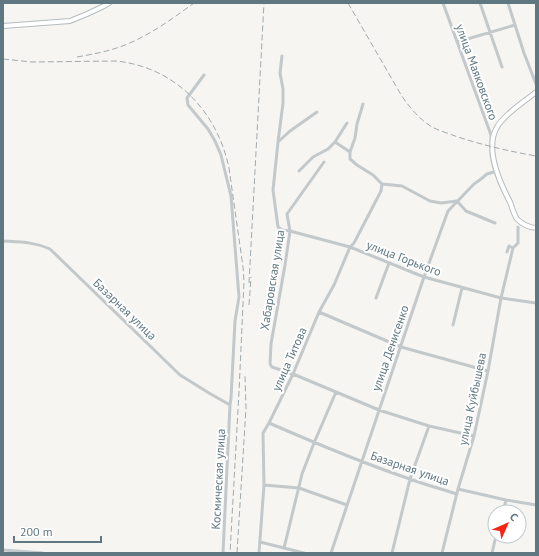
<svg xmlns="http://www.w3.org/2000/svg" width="539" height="556" font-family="'PT Sans',sans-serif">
<rect width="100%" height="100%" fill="#f6f5f2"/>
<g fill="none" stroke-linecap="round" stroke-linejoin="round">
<defs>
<path id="secondary" d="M3 26 70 21 87 14 104 6 109 3
M536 92C524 102 502 116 496 129 485 151 500 183 510 202 512 207 514 215 517 219 522 224 530 228 536 228"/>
</defs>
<!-- secondary casing -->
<use href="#secondary" stroke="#b5bcbf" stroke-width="6"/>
<!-- street -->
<path stroke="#c3c8cb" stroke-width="3" d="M443 3 491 135V143
M480 3 502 67
M508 3 524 53 536 84
M457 42 515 25
M204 75 187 98 188 105 208 129 215 141 221 155 231 196 239 297 235 321 231 398 230 405 223 553
M363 104 357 124 355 138 350 152V159L357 165 373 175 382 184 402 186 430 201 441 203 457 201 466 211 495 223
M317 112 290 131 278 142 273 190 278 227 282 230 290 231 350 247 424 277 501 298 536 303
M278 142 283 103V89L280 73 282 56
M335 142 350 152
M324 162 287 214 290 231 285 265 271 344 270 364 272 367 293 374 379 410 429 426 474 436
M299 171 313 157 328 149 335 142 347 123
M3 241C20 242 35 242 50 249L180 375 209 393 230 405
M507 252 509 246 513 248 518 243V227
M376 298 389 263
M319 312 401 347 488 371
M453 325 462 288
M269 423C315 443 362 463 410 479 426 485 441 489 457 494
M264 485 299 488 347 505
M458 489 506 500 536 505
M503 512 506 500
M260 542 304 553
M284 548 302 474 314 443 336 392
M3 550 43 553
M259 553 264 485 263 433 269 423 293 374 319 312 334 285 350 247 354 243 381 191 382 184
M331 553 424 277 448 211 474 184 481 179 487 174 497 171
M392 553 410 479 429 426
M442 553 458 489 474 436 488 371 501 298 513 248
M492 553 496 536"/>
<!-- secondary -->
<use href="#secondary" stroke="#fff" stroke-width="4"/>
<!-- rail -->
<path stroke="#a1aaae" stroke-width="1" stroke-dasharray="6 3" stroke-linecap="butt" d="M348 3 400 93C408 106 419 119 432 127 439 131 448 133 455 136 482 145 508 151 536 156
M77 57C94 54 110 51 125 45 150 35 172 19 194 3
M3 59 32 62 116 61C175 67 217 111 229 168L243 267 244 282 239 392 230 553
M249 283 264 3
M249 305 251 277
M237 553 246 408 245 376"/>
</g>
<g text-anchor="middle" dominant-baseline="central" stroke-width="4" stroke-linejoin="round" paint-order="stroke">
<!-- street labels -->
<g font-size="12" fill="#5e7780" stroke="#fff">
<text transform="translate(477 72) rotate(70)">улица Маяковского</text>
<text transform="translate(404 258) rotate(21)">улица Горького</text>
<text transform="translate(272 280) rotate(-81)">Хабаровская улица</text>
<text transform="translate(125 309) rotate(44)">Базарная улица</text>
<text transform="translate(390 348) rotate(-71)">улица Денисенко</text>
<text transform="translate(289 359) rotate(-66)">улица Титова</text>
<text transform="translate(472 399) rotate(-78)">улица Куйбышева</text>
<text transform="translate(410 468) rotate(19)">Базарная улица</text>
<text transform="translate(218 479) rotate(-87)">Космическая улица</text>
</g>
</g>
<!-- border -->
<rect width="539" height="556" fill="none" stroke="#5e7780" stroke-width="8"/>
<!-- north arrow -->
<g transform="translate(507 524) rotate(45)"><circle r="19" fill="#ffffff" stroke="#bfc9cc"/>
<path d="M0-3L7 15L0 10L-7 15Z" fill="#f52413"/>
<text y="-6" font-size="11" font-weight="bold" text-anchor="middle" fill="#5e7780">С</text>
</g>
<!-- scale -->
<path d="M14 536v6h87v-6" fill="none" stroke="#5e7780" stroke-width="2"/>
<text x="20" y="536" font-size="12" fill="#5e7780" stroke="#ffffff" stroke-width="3" paint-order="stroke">200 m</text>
</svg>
